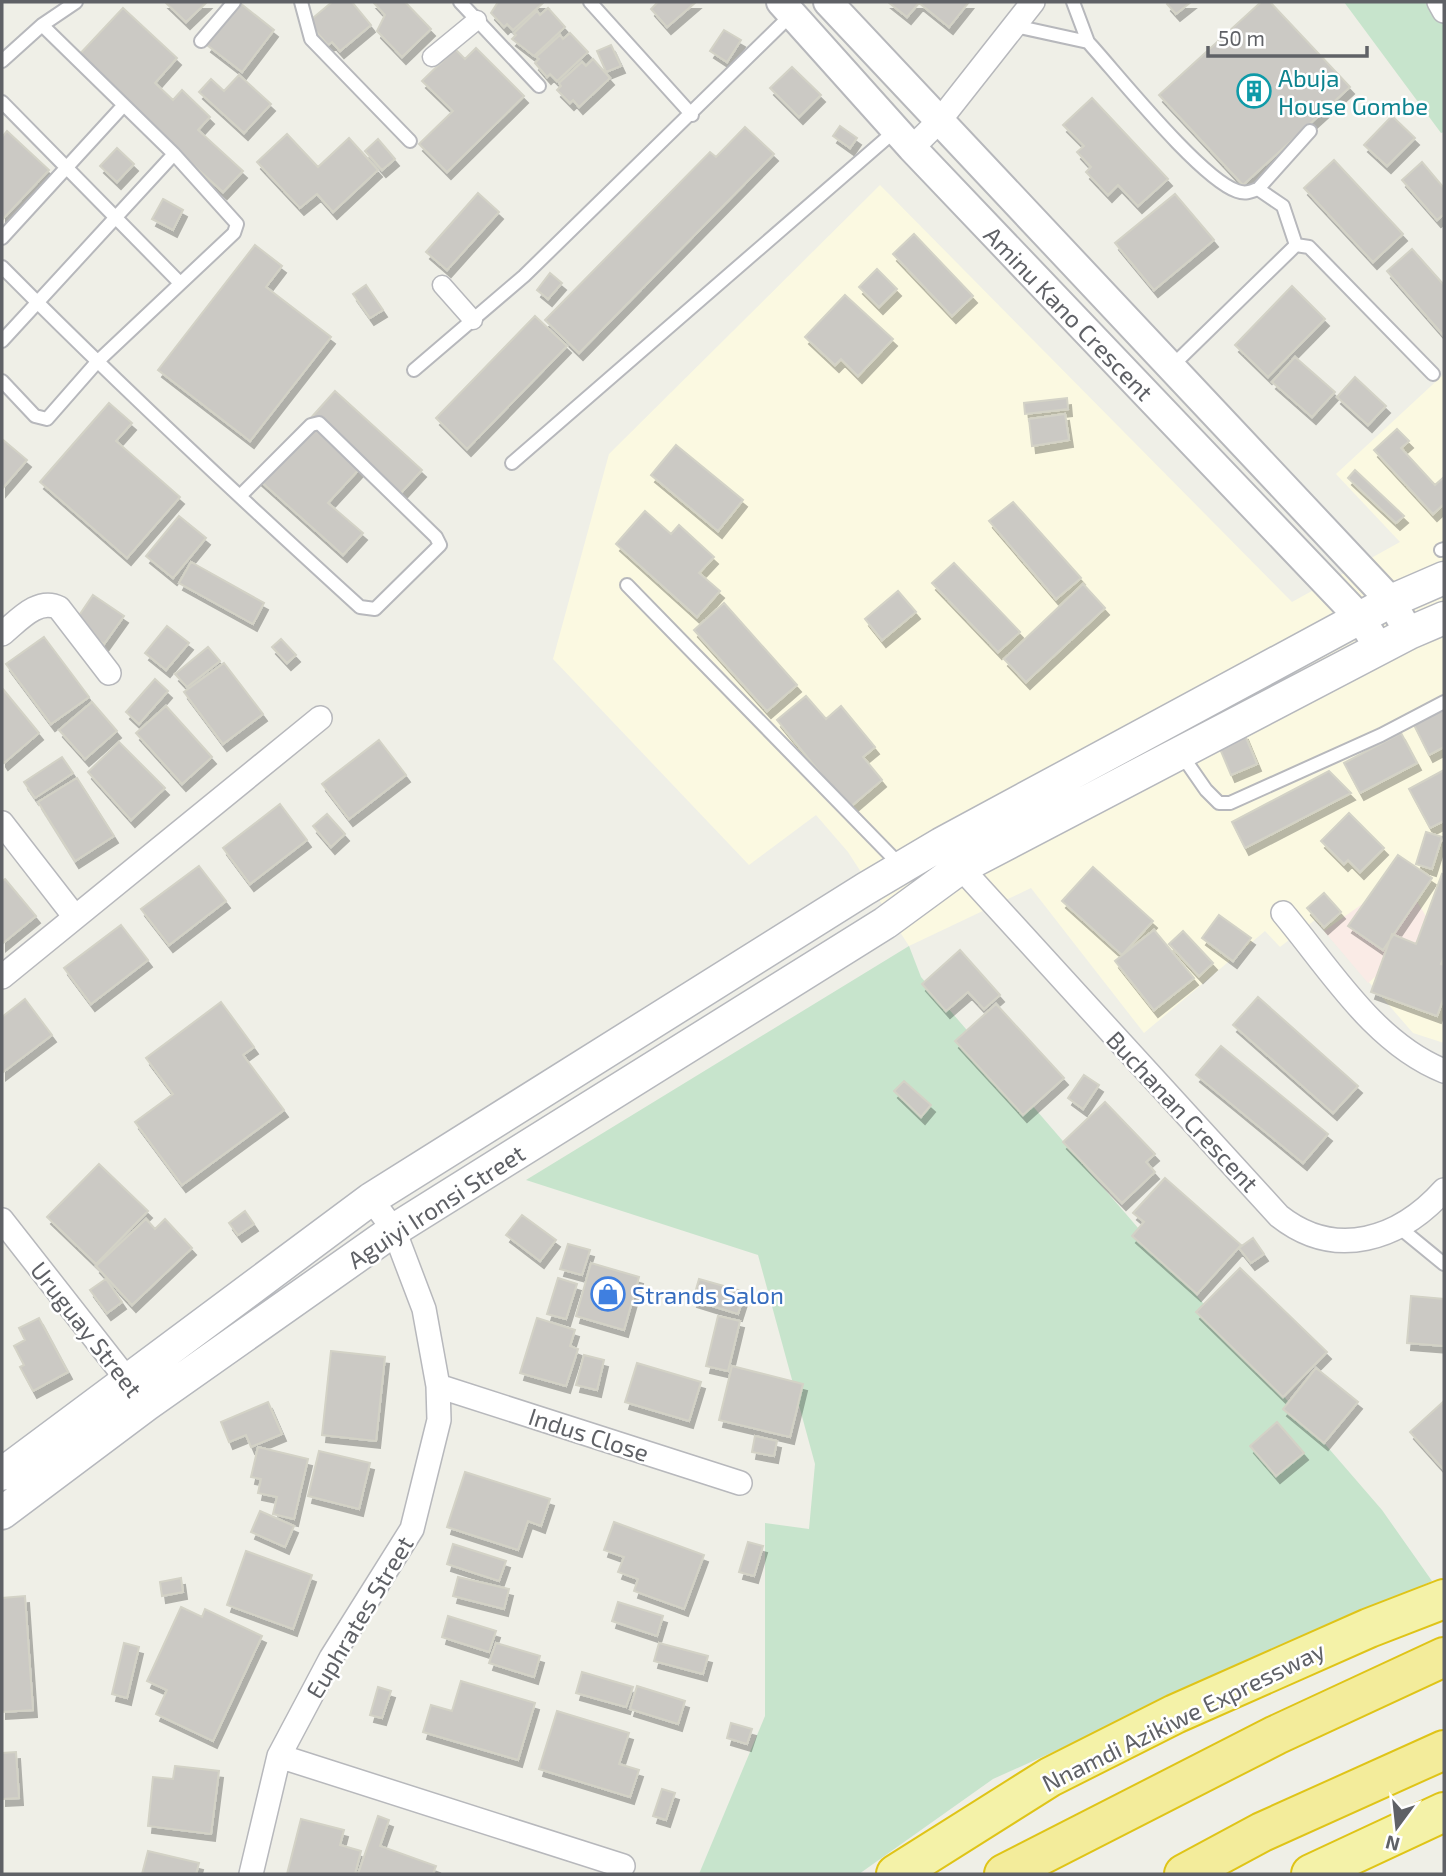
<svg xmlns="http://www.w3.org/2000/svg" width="1446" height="1876" font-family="'Exo 2',sans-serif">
<defs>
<filter id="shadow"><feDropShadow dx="4" dy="7" stdDeviation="0" flood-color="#0004"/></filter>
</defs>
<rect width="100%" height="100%" fill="#efefe7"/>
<!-- commercial -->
<path fill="#fbf9e1" d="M880 185 1292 602 1400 542 1336 474 1444 374V1043L1413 1033 1315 920 1280 947 1265 931 1144 1033 1031 888 909 946 848 852 816 815 749 865 553 659 609 454Z"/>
<!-- medical -->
<path fill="#faebe6" d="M1402 876 1440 940 1392 962 1368 983 1324 931Z"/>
<!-- green -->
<path fill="#c7e4cc" d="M1344 2H1444V132L1441 133Z
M909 946 921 977 1382 1510 1432 1581 993 1779 859 1874H699L765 1716V1523L809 1529 815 1464 758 1255 526 1180Z"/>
<!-- building -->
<path fill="#cbc9c4" stroke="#d3d2c6" stroke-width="2" filter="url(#shadow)" d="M165 2H207L186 22Z
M332 2H352L371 25 340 51 332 42 328 45 308 22Z
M373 2H405L431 29 402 57 377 31 385 15Z
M498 2H544L513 30 507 24 504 27 491 13Z
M658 2H657H696L667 27 651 9Z
M888 2H969L949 27 919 3 907 17Z
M1169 2H1191L1176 14 1167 4Z
M1261 2H1270L1350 87 1243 185 1159 95Z
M240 3 274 30 242 72 207 45Z
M123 8 177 58 155 83 173 100 182 90 210 117 198 130 243 171 223 192 76 58Z
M548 8 565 27 534 56 512 39 516 35 514 33 537 11 540 15Z
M724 30 741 40 727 62 710 51Z
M570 33 588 52 557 81 550 74 547 77 535 63 539 59 536 57 560 35 563 39Z
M611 45 621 66 606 72 597 51Z
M476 48 524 96 447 172 419 144 453 111 422 81 455 49 465 59Z
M593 59 610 78 579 107 573 100 570 103 557 90 561 86 559 83 582 62 586 66Z
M792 67 821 95 799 117 770 88Z
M239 75 271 104 244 133 199 92 211 79 224 91Z
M1092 98 1168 179 1138 206 1118 185 1108 195 1086 172 1091 167 1077 152 1084 146 1063 125Z
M1392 116 1415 138 1387 166 1364 145Z
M840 126 857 138 850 148 833 136Z
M745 127 774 154 579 353 545 320 710 152 716 157Z
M7 131 49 170 2 220V137Z
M287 134 318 167 349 138 378 170 333 212 317 194 300 208 257 162Z
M378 139 395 159 382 170 365 151Z
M117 148 134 164 117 182 100 166Z
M1334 160 1403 234 1373 262 1304 188Z
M1422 162 1444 188V214L1437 220 1402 180Z
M478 193 499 212 447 270 426 252Z
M1175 194 1214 240 1154 290 1115 243Z
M163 199 183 210 173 230 152 219Z
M914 234 973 296 952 316 893 254Z
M255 245 282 266 266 287 331 337 250 441 158 370Z
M1412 249 1444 285V336L1387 271Z
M877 269 897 289 879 307 859 287Z
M550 273 562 283 548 299 537 290Z
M366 285 383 310 370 318 353 294Z
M1292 286 1325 319 1268 377 1235 345Z
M845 295 893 339 858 376 841 359 835 365 805 337Z
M535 316 567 346 467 449 436 418Z
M1295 357 1335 392 1312 417 1272 382Z
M1355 377 1386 406 1368 425 1337 397Z
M335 391 422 470 398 496 363 465 328 503 363 533 343 555 257 478Z
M1067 398 1068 409 1025 414 1024 403Z
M109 403 132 423 116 441 180 497 127 558 40 482Z
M1065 414 1069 440 1032 446 1029 419Z
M1397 429 1409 441 1401 448 1435 485 1444 477V504L1433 514 1374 450Z
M2 439 27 460 2 489Z
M676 445 743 500 718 531 651 475Z
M1355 470 1404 516 1396 523 1348 478Z
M1013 502 1081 578 1056 599 989 521Z
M645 511 671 534 679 525 714 557 699 573 720 591 697 617 616 544Z
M179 516 206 538 173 578 146 556Z
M191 562 264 603 253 624 179 583Z
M954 563 1020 632 998 652 932 583Z
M1083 584 1105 608 1026 682 1004 659Z
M898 591 916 612 882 640 865 619Z
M93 595 124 616 104 644 74 623Z
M724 603 797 685 767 711 694 630Z
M167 626 189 643 166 670 145 653Z
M44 637 89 697 51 724 6 664Z
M281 639 296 655 287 663 272 647Z
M208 647 220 661 187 687 175 674Z
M224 663 263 714 223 744 184 692Z
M155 679 168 691 139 724 126 712Z
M2 688 39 733 4 763 2 760Z
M806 696 826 719 841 706 875 747 863 757 882 780 849 808 777 720Z
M92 702 117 731 85 759 59 730Z
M1444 705V747L1429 755 1412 721Z
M166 706 212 757 182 784 136 733Z
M1244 733 1257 764 1231 775 1218 744Z
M1401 733 1417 763 1360 793 1344 763Z
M379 740 406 775 349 819 322 784Z
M119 742 165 788 131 820 88 772Z
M62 757 73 773 35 798 24 782Z
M1444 770V821L1430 828 1409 789Z
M1329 771 1351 793 1245 848 1232 822Z
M77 778 114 836 75 861 38 802Z
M280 804 307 840 250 884 223 848Z
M1349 813 1384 848 1360 872 1348 860 1344 864 1321 841Z
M327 814 345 834 331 847 313 826Z
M1426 832 1442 837 1432 869 1416 864Z
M1398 855 1432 878 1383 950 1348 926Z
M199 866 226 901 169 945 141 909Z
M1093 867 1153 921 1122 955 1062 901Z
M1442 874 1444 875V957L1441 964 1444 965V997L1437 1016 1371 992 1392 934 1416 944Z
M5 879 36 916 2 944V881Z
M1324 893 1341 912 1324 927 1307 908Z
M1219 915 1251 938 1233 961 1202 938Z
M121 925 148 960 91 1004 64 968Z
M1154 930 1194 978 1154 1010 1115 961Z
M1183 931 1213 963 1199 976 1169 944Z
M960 950 1000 995 984 1009 968 992 946 1011 922 984Z
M1258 997 1358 1086 1333 1113 1233 1025Z
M25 999 52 1035 2 1073V1017Z
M221 1002 254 1047 243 1055 284 1110 182 1185 135 1122 173 1094 146 1058Z
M996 1004 1064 1078 1023 1115 955 1041Z
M1221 1046 1328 1134 1303 1163 1196 1075Z
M1084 1075 1099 1085 1083 1109 1068 1098Z
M904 1081 931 1105 921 1117 894 1091Z
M1105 1102 1155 1154 1146 1162 1155 1172 1122 1203 1063 1142Z
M99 1164 148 1211 96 1264 47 1217Z
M1165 1178 1241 1245 1197 1294 1132 1236 1144 1222 1133 1213Z
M245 1211 254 1224 238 1235 229 1223Z
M522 1215 556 1240 540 1261 506 1235Z
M146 1219 155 1229 165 1219 192 1248 132 1305 96 1266Z
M1253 1238 1264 1254 1251 1263 1239 1248Z
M568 1244 590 1250 582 1275 560 1269Z
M591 1263 639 1277 624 1330 576 1316Z
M1240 1268 1327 1352 1283 1397 1196 1312Z
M558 1278 577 1284 566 1319 547 1314Z
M106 1279 122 1302 107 1313 90 1290Z
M699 1279 745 1292 738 1314 693 1300Z
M1411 1296 1444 1299V1346L1407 1343Z
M718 1316 740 1321 728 1371 706 1366Z
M39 1318 68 1372 33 1391 20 1367 24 1365 14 1346 25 1340 19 1328Z
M537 1318 575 1330 570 1346 578 1349 566 1386 520 1373Z
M331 1351 385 1357 376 1441 322 1435Z
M584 1355 604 1360 597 1390 576 1385Z
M637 1363 701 1382 689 1421 625 1402Z
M732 1366 803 1384 790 1437 719 1420Z
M1316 1368 1358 1402 1324 1443 1283 1409Z
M1444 1401V1470L1410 1432Z
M268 1402 282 1434 251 1447 246 1435 229 1442 221 1422Z
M1277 1422 1304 1453 1276 1476 1250 1446Z
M755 1436 777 1441 774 1456 752 1452Z
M258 1447 308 1459 294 1519 273 1514 277 1497 258 1493 261 1479 251 1477Z
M319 1451 370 1463 359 1509 308 1496Z
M465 1472 550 1499 541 1526 528 1521 518 1550 447 1527Z
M260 1511 294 1526 285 1547 251 1532Z
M614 1522 704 1555 684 1609 634 1591 638 1579 618 1572 624 1557 604 1550Z
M748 1542 763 1546 754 1576 739 1572Z
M453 1544 506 1561 499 1581 447 1564Z
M246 1551 312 1575 293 1629 227 1605Z
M458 1577 509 1589 504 1609 453 1596Z
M181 1578 183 1592 162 1596 160 1582Z
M25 1596 33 1710 2 1712V1598Z
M618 1602 663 1616 657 1636 612 1621Z
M181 1607 202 1617 205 1609 262 1636 213 1741 156 1714 167 1690 147 1681Z
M448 1616 496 1631 489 1652 442 1637Z
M124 1643 139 1647 127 1698 112 1694Z
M496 1643 540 1656 534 1677 489 1663Z
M659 1643 708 1656 703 1674 654 1661Z
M582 1672 633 1687 626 1707 576 1693Z
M461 1681 535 1703 518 1760 423 1732 431 1705 452 1711Z
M637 1686 685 1701 678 1724 630 1709Z
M378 1687 391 1691 382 1718 370 1715Z
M557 1711 629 1733 619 1764 639 1770 630 1797 539 1769Z
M731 1723 752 1729 747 1744 727 1738Z
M16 1752 19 1798 2 1799V1753Z
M175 1766 219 1771 211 1834 148 1826 153 1777 173 1779Z
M662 1789 675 1793 666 1820 653 1816Z
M378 1816 389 1820 380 1846 436 1866 433 1874H358Z
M301 1819 344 1830 340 1845 361 1851 355 1874H287Z
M148 1851 199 1863 196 1874H142Z"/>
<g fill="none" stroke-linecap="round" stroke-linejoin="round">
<defs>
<path id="service" d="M301 2 311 39 410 141
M460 2 539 86
M590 2 692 115
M1015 26 1088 42 1073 2
M201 41 234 2
M1088 42C1118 75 1200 178 1237 191 1245 194 1250 192 1258 189L1310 131
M2 61 42 25 76 2
M2 102 179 282
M1258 189 1283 206 1296 245
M2 238 123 106
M2 267C118 384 238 496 360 607L375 609 440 545 436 537 319 423 311 425 240 496
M2 341 174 154
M1171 367 1296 245 1309 247 1433 374
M414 370 524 276 792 14
M2 381 35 416 47 419 97 362 234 233 237 224 174 154 42 25
M512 463 896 130
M1441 550 1444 549
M627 585 902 867
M1181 754 1206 790 1219 803H1230L1381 735 1444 702
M1400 1228 1444 1264"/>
<path id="pedestrian" d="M432 57 477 20
M442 285 473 320"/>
<path id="minor" d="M1439 2 1444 11
M912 148 940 120 1033 2
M2 634C18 621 38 597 59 608L109 673
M2 823 75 917
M952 858 1279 1216C1336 1261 1400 1239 1444 1190
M1283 913C1330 969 1374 1043 1444 1071
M2 977 320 718
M2 1220 136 1391
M438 1386 740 1483
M279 1756 623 1866
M251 1874 279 1756 331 1658 412 1529 439 1420 438 1386 424 1309 394 1230 371 1199"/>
<path id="tertiary" d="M781 2 912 148 1361 619 1379 648
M828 2 1391 601 1409 633"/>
<path id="secondary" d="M2 1474 371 1199 865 889 941 844 1391 601 1444 578
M2 1513 146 1405 394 1230 885 923 960 868 1409 633 1444 618"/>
<path id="trunk" d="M896 1874 1050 1777 1175 1714 1369 1628 1444 1599
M1311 1874 1444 1812"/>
<path id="motorway" d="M1004 1874 1276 1735 1444 1657
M1184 1874 1262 1832 1444 1750"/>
</defs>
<!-- service casing -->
<use href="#service" stroke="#b7b8bc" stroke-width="16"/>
<!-- pedestrian casing -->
<use href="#pedestrian" stroke="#b7b8bc" stroke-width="21"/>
<!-- minor casing -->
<use href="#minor" stroke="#b7b8bc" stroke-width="26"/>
<!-- tertiary casing -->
<use href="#tertiary" stroke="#b7b8bc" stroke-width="32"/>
<!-- secondary casing -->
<use href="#secondary" stroke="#b6b8bd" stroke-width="35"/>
<!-- trunk casing -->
<use href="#trunk" stroke="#dfc417" stroke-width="42"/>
<!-- motorway casing -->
<use href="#motorway" stroke="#dfc417" stroke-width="42"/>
<!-- service -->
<use href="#service" stroke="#fff" stroke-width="12"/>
<!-- pedestrian -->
<use href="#pedestrian" stroke="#fff" stroke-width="18"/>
<!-- minor -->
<use href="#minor" stroke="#fff" stroke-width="23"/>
<!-- tertiary -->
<use href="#tertiary" stroke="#fff" stroke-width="28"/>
<!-- secondary -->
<use href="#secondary" stroke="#fff" stroke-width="32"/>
<!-- trunk -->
<use href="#trunk" stroke="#f4f2a8" stroke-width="38"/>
<!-- motorway -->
<use href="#motorway" stroke="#f3ec9b" stroke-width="38"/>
</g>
<!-- icons -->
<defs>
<symbol id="building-ring" viewBox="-11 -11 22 22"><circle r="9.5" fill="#fff" stroke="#0f9aa8" stroke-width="1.5"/><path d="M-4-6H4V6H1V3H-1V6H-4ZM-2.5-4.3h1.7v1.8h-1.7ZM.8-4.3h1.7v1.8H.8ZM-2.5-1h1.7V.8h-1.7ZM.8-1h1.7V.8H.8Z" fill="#0f9aa8"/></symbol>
<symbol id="shop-ring" viewBox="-11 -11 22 22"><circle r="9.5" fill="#fff" stroke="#3f7fe0" stroke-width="1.5"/><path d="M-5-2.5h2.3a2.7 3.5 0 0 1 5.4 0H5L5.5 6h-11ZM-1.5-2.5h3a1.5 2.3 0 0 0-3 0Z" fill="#3f7fe0"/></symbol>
</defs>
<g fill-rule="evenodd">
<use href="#building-ring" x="1235" y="72" width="38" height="38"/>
<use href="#shop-ring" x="589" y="1275" width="38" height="38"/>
</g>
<g text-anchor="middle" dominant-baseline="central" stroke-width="5" stroke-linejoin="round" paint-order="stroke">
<!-- culture labels -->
<g font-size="24" fill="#0d838f" stroke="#fff" text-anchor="start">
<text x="1278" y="77">Abuja<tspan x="1278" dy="28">House Gombe</tspan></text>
</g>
<!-- street labels -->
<g font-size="24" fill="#5f6166" stroke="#fff">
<text transform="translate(1069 313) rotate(46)">Aminu Kano Crescent</text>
<text transform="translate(1183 1111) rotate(47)">Buchanan Crescent</text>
<text transform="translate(436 1206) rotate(-33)">Aguiyi Ironsi Street</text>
<text transform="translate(87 1329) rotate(52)">Uruguay Street</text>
<text transform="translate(589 1434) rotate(18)">Indus Close</text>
<text transform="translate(359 1617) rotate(-59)">Euphrates Street</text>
<text transform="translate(1183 1716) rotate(-26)">Nnamdi Azikiwe Expressway</text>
</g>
<!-- shop labels -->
<g font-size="24" fill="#366cbe" stroke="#fff" text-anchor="start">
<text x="632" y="1294">Strands Salon</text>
</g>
</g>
<!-- border -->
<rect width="1446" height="1876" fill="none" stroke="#5f6166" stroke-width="7"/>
<!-- north arrow -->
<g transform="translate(1397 1827) rotate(195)" stroke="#ffffff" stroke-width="5" paint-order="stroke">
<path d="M0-5L12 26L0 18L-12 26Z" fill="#5f6166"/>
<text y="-10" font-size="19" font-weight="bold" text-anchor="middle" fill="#5f6166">N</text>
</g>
<!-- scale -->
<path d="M1208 46v10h159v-10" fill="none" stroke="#5f6166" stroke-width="3.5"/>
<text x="1218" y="46" font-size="21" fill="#5f6166" stroke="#ffffff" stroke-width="5" paint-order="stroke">50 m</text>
</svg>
